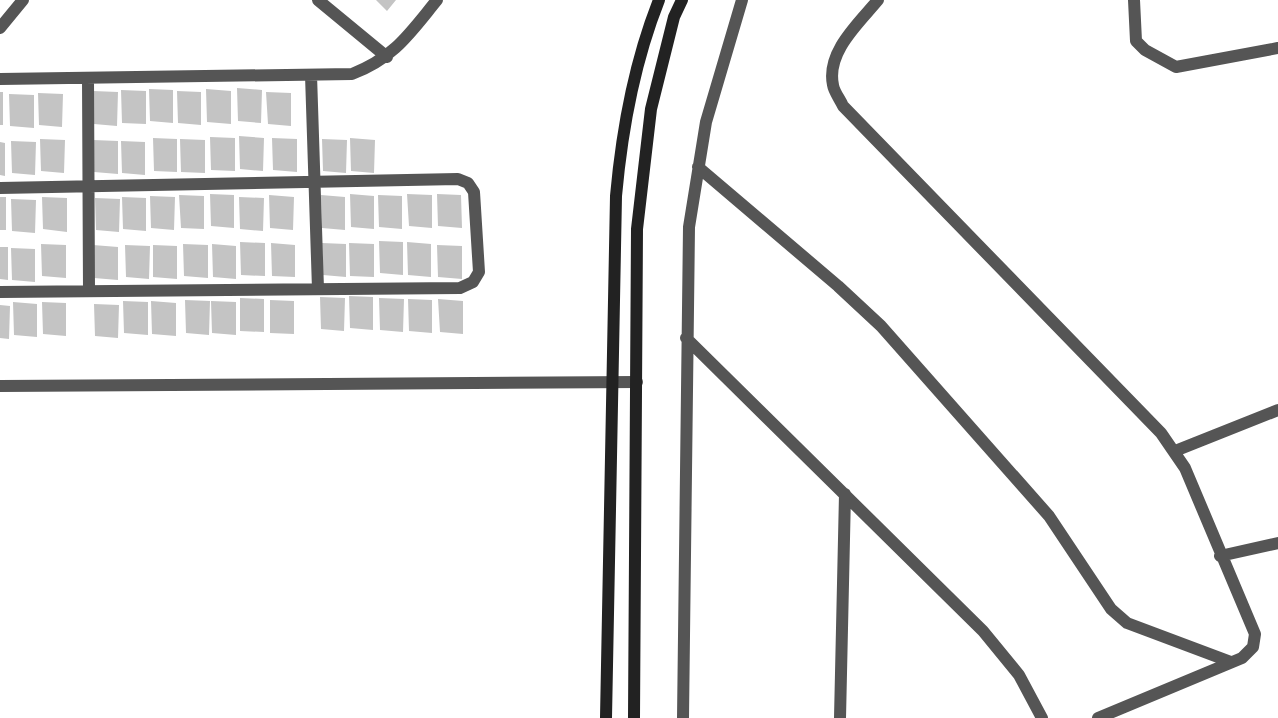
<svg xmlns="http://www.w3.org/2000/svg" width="1278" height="718" font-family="'Space Grotesk',sans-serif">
<rect width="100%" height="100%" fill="#fff"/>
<!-- building -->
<path fill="#c4c4c4" d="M376 0H396L387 11Z
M237 88 262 90 261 123 238 121Z
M149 89 173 90V123L150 121Z
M206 89 231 91V124L207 122Z
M121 90 146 91V124L122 123Z
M93 91 118 92 117 126 94 124Z
M177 91 201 92V125L178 123Z
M0 92H3V125H0Z
M266 92 291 93V126L268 124Z
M38 93 63 94 62 127 39 125Z
M9 94 34 95V128L10 126Z
M239 136 264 138 263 171 240 169Z
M210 137 235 138V171L211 170Z
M153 138 177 139V172L154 171Z
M272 138 297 139V172L273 170Z
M350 138 375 140 374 173 351 171Z
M40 139 65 140 64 173 41 171Z
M180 139 205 140V173L181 172Z
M322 139 347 140 346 173 323 171Z
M93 140 118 141V174L94 172Z
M11 141 36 142 35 175 12 173Z
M121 141 145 142V175L122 173Z
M0 142 5 143V176L0 175Z
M210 194 234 195V228L211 226Z
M350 194 374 196V229L351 227Z
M407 194 432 195V228L409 226Z
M437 194 461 195 462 228 438 226Z
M179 195 204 196V229L181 228Z
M269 195 294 197 293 230 270 228Z
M321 195 345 197V230L322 228Z
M378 195 402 196V229L379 227Z
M150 196 175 197 174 230 151 228Z
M0 197H6V230H0Z
M42 197 67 198V232L43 229Z
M122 197 146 198V231L123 229Z
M239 197 264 198 263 231 240 229Z
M95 198 120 199 119 232 96 230Z
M11 199 36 200 35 233 12 231Z
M379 241 403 242V275L380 273Z
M240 242 265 243V276L241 275Z
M407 242 431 244V277L408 275Z
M271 243 295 245V277L272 276Z
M322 243 346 244V277L323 275Z
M349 243 374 244V277L350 276Z
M41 244 66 245V278L42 276Z
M183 244 208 245V278L184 276Z
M212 244 236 246V279L213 277Z
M93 245 118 247V280L94 278Z
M125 245 150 246 149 279 126 277Z
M153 245 177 246V279L153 277Z
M437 245 462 246V279L438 277Z
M0 247H8V280L0 279Z
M11 248 35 249V282L12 280Z
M349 296 373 297V330L350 328Z
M320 297 345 298 344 331 321 329Z
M240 298 264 299V332L240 331Z
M379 298 404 299 403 332 380 330Z
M408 299 432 300V333L409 331Z
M438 299 463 301V334L440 332Z
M185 300 210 301 209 335 186 333Z
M270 300 294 301V334L270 333Z
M123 301 148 302V335L124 333Z
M151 301 176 303V336L152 334Z
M211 301 236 302V335L212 333Z
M13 302 37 304V337L14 335Z
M42 302 66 303V336L43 334Z
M94 304 119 305 118 338 95 336Z
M0 305 10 306 9 339 0 338Z"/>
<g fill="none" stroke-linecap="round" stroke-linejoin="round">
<!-- lane -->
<path stroke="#555" stroke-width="12" d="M0 386 637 382"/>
<!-- street -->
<path stroke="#555" stroke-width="12" d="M318 0 387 57
M878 0C859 23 826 52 833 85 834 92 840 99 843 106L1161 433 1185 468 1255 634 1253 647 1242 658 1098 718
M1134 0 1136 41 1145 50 1176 67 1278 48
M0 28 23 0
M311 75 318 289
M0 79 352 74C394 58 410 33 437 0
M88 79 89 291
M698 167 838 286 881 326 1049 516 1111 609 1127 623 1231 662
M0 188 458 179 468 183 474 192 479 272 473 282 460 288 0 292
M686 338 983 631 1019 675 1042 718
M1175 451 1278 410
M1220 556 1278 543
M683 718 689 227 706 122 742 0
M840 718 845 494"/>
<!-- secondary -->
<path stroke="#222" stroke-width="12" d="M606 718 616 196C622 129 634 63 659 0
M634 718 637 229 651 109 674 17 682 0"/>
</g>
</svg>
